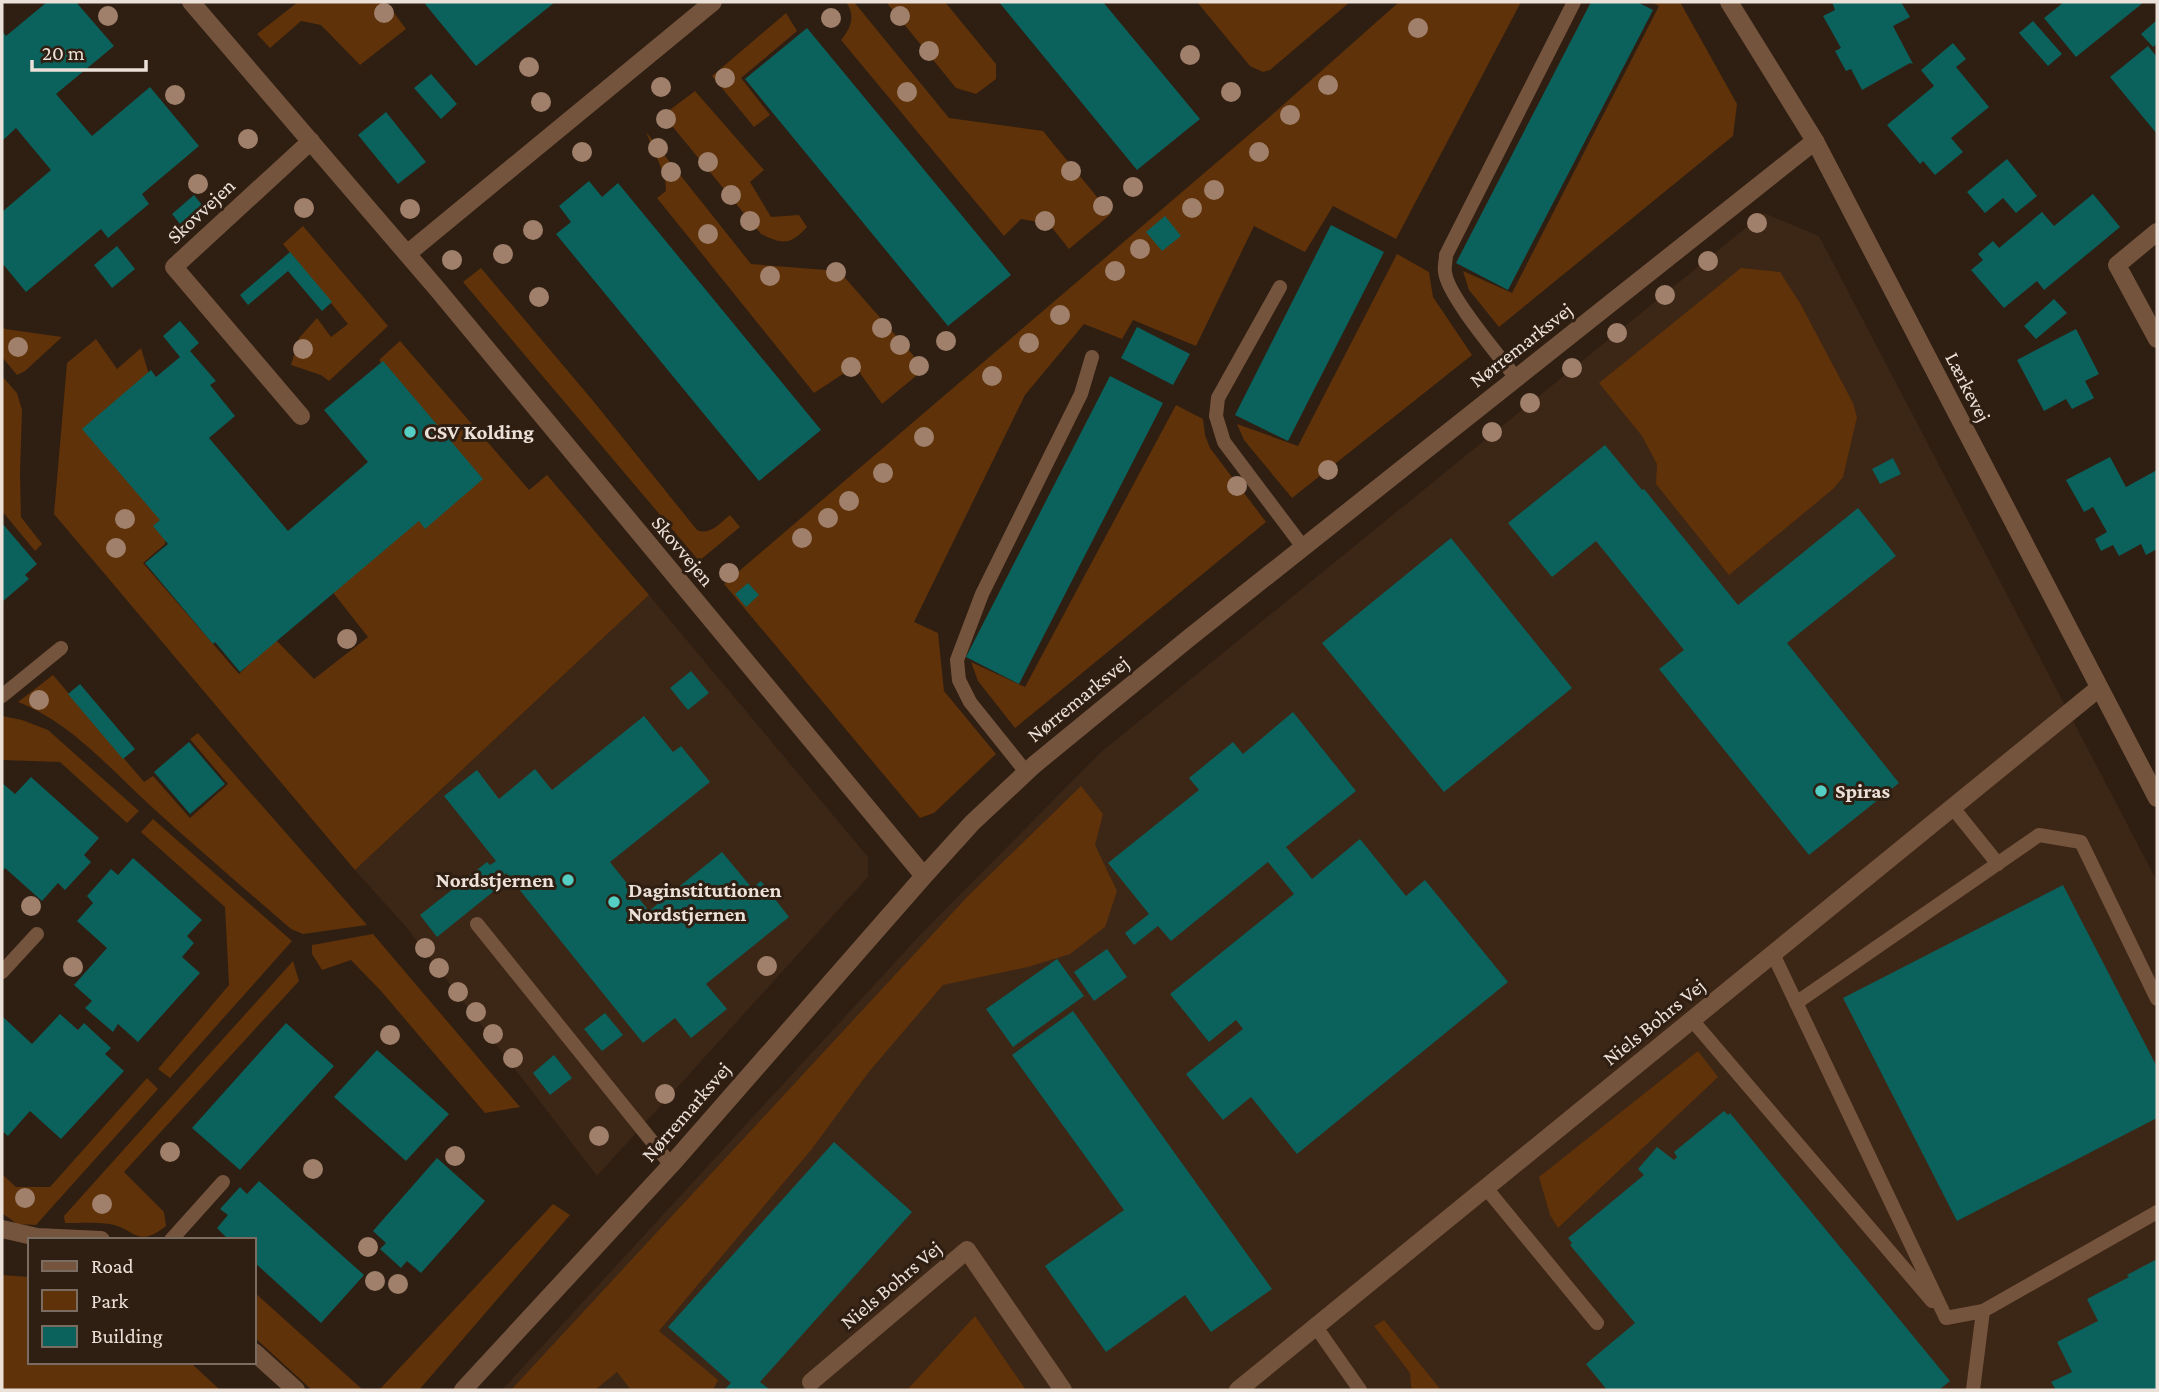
<svg xmlns="http://www.w3.org/2000/svg" width="2159" height="1392" font-family="'Crimson Pro',serif">
<rect width="100%" height="100%" fill="#2f1e12"/>
<!-- built -->
<path fill="#3c2616" d="M1764 213 1819 236 2157 881V1390H502L920 935 1100 753Z
M649 595 868 857V877L597 1176 406 927 355 870Z"/>
<!-- green -->
<path fill="#5f3209" d="M298 2H386L406 29 360 65 321 25 301 21 270 48 257 34Z
M846 2H854L949 118 1043 131 1111 214 1069 249 1049 224 1021 219 1004 236 841 40C851 28 856 16 846 2Z
M886 2H945L996 64V79L976 94 956 88Z
M1197 2H1350L1270 70 1263 72 1250 66Z
M1399 2H1521L1396 239 1333 206 1305 252 1254 226 1196 346 1133 320 1122 339 1084 324 1025 395 914 622 938 633 944 691 996 754 934 813 920 818 724 584 1265 121Z
M1651 2H1680L1737 104 1733 136 1499 327 1469 290 1463 271 1512 293 1659 6Z
M786 13 797 31 741 78 770 115 754 127 712 76Z
M695 91 764 170 750 182 771 217 799 215 807 227C790 246 782 244 761 234L663 115Z
M646 132 751 264 839 271 913 355 922 371 882 404 855 366 814 393 657 198 666 191 665 177Z
M303 226 388 326 329 381 321 375 291 365 299 338 317 318 331 337 348 324 283 244Z
M1397 254 1429 272 1433 297 1472 355 1292 498 1244 440 1237 424 1298 446Z
M481 268 594 402 697 530C710 536 720 523 730 515L740 527 699 561 463 282Z
M1741 268 1780 272 1800 303 1853 403 1857 417 1843 477 1833 489 1729 575 1656 484 1657 464 1642 436 1599 383Z
M2 326 5 329 62 337 25 371 17 375 2 357Z
M96 339 117 369 141 348 151 381 166 523 165 544 143 563 239 674 275 639 314 679 368 637 331 590 470 472 379 360 400 341 529 490 547 475 649 595 355 870 54 514 67 363Z
M2 376 17 393 22 410 20 474 21 517 42 544 35 551 2 511Z
M1176 405 1203 419 1205 435 1210 448 1266 522 1015 728 978 681 971 662 1025 687Z
M53 675 144 782 153 776 190 818 228 784 190 739 198 733 367 925 303 934 291 929C245 889 198 849 153 808 111 770 72 723 18 702Z
M2 716 22 720 48 730 139 811 127 823 60 762 2 760Z
M1081 786 1103 814 1095 845 1117 891 1105 927 1070 954 1028 967 943 985 868 1073 811 1150 659 1331 718 1380 713 1390H631L617 1372 595 1390H511L968 896Z
M153 819 292 941 170 1078 158 1069 229 985 225 907 141 832Z
M373 934 520 1107 485 1113 381 991 351 960 322 970 312 954V945Z
M293 961 299 981 124 1172 164 1212 166 1226C137 1249 136 1229 110 1224 96 1222 79 1223 65 1223L64 1216Z
M1698 1051 1718 1077 1558 1228 1550 1215 1539 1177Z
M147 1078 158 1089 36 1225 17 1224 2 1213V1174L16 1187H50Z
M553 1204 570 1215 419 1390H379Z
M2 1275 30 1277V1362H190L220 1390H2Z
M254 1292 363 1390H312L254 1337Z
M975 1316 1026 1390H907Z
M1384 1320 1441 1390H1413L1411 1386 1410 1373 1374 1326Z"/>
<!-- building -->
<path fill="#0b625c" d="M47 2H76L114 46 56 94 92 136 150 87 199 146 142 194 149 204 108 238 101 229 26 292 2 263V212L51 170 16 128 2 141V31L6 36Z
M427 2H555L476 66 425 4Z
M999 2H1103L1200 119 1137 170Z
M1591 2H1637L1653 10 1508 290 1456 263Z
M1832 2H1901L1910 17 1893 26 1913 64 1910 63 1862 90 1851 69 1846 71 1835 51 1841 48 1823 16 1835 10Z
M2064 2H2144L2076 57 2044 18Z
M2157 20V44L2153 47 2141 34Z
M2033 21 2062 54 2048 66 2019 33Z
M807 28 1011 275 948 326 745 79Z
M1953 43 1966 59 1956 67 1989 107 1951 138 1963 152 1935 175 1923 161 1920 164 1887 125 1934 86 1921 70Z
M2148 46 2157 57V134L2110 77Z
M431 74 457 104 441 119 414 88Z
M386 112 426 162 398 184 358 135Z
M2007 159 2037 196 2016 213 2003 198 1985 213 1967 192Z
M589 181 602 197 618 183 821 430 759 481 556 234 571 222 559 206Z
M2093 194 2120 227 2044 290 2037 281 2004 308 1971 270 1983 260 1978 254 1993 241 1999 248 2042 212 2054 226Z
M194 195 202 205 180 224 172 214Z
M1165 216 1181 236 1162 251 1146 232Z
M1331 225 1384 252 1288 441 1235 415Z
M117 246 135 269 112 288 94 265Z
M290 252 332 302 322 311 288 271 248 305 240 295Z
M2054 299 2067 313 2036 339 2024 326Z
M180 321 199 343 190 351 216 381 210 385 235 416 209 438 288 531 368 462 324 410 383 361 483 479 425 529 419 521 240 672 215 642 213 644 145 563 168 544 153 526 160 520 82 429 151 370 156 377 180 357 163 336Z
M1137 327 1190 354 1173 385 1121 358Z
M2076 329 2099 374 2085 381 2094 398 2072 409 2066 399 2044 411 2017 360Z
M1110 376 1163 403 1019 684 966 657Z
M1605 445 1642 490 1644 489 1738 605 1858 508 1896 556 1787 643 1899 783 1809 855 1659 669 1684 650 1596 541 1552 577 1508 523Z
M2110 457 2126 487 2157 470V549L2146 555 2141 544 2119 556 2113 545 2101 551 2095 539 2107 532 2093 507 2084 512 2066 480Z
M1893 458 1901 474 1880 484 1872 469Z
M2 523 37 564 25 575 29 579 2 602Z
M1451 538 1572 688 1444 792 1322 643Z
M748 583 759 595 746 607 735 594Z
M691 671 709 693 688 710 670 688Z
M80 684 135 749 123 759 68 694Z
M1293 712 1356 791 1286 847 1312 879 1360 839 1406 896 1425 880 1508 982 1297 1154 1251 1097 1223 1120 1186 1074 1243 1029 1236 1020 1209 1042 1170 994 1294 894 1268 862 1171 941 1158 926 1134 945 1125 933 1149 914 1108 863 1199 790 1189 778 1233 742 1243 754Z
M644 716 673 752 681 746 710 782 610 862 649 911 722 852 752 888 761 881 789 917 706 984 727 1009 691 1038 675 1018 643 1043 506 873 500 879 504 883 437 937 420 915 487 862 490 865 496 861 444 796 477 770 499 799 535 769 552 790Z
M189 742 225 784 190 814 154 772Z
M31 777 99 838 84 855 91 862 65 890 58 883 42 901 5 868 2 872V783L15 794Z
M133 858 202 920 187 936 194 943 182 957 200 973 138 1042 118 1024 113 1032 85 1008 92 1001 74 985 107 948 77 921 93 903 87 896 111 869 118 875Z
M2063 885 2157 1067V1118L1957 1221 1843 998Z
M1107 949 1127 977 1094 1001 1074 972Z
M1057 959 1084 996 1013 1047 986 1009Z
M1073 1011 1272 1289 1211 1332 1185 1295 1106 1352 1045 1266 1124 1210 1012 1055Z
M605 1013 623 1035 602 1051 584 1029Z
M60 1014 78 1030 84 1023 111 1048 105 1054 124 1071 61 1139 30 1111 8 1136 2 1131V1016L32 1044Z
M286 1023 334 1066 240 1170 192 1128Z
M377 1050 449 1114 406 1161 334 1097Z
M554 1055 572 1078 550 1095 533 1073Z
M1724 1111 1728 1115 1730 1113 1950 1381 1939 1390H1607L1586 1364 1635 1323 1570 1245 1572 1243 1568 1238 1644 1175 1638 1169 1657 1147 1674 1160 1677 1157 1674 1152Z
M834 1142 912 1212 760 1382 770 1390H724L731 1383 668 1327Z
M437 1158 485 1201 421 1273 407 1261 401 1268 380 1249 386 1243 373 1231Z
M259 1181 364 1275 321 1323 254 1262V1240H229L217 1228 228 1215 220 1209 240 1187 247 1194Z
M2157 1259V1390H2056L2051 1382 2072 1372 2057 1342 2098 1321 2087 1299 2129 1277 2127 1275Z"/>
<g fill="none" stroke-linecap="round" stroke-linejoin="round">
<!-- service -->
<path stroke="#75543d" stroke-width="14" d="M1280 287 1218 398 1216 416 1224 442 1303 547
M1516 378C1500 357 1447 295 1445 272 1444 267 1446 260 1446 255L1574 2
M2 696 61 648
M1026 772 970 702 959 680 957 660 982 594 1081 394 1092 357
M1953 808 1998 864
M477 924 671 1165
M1773 954 1946 1318
M2 972 37 934
M1796 1003 2039 835 2081 842 2157 999
M1692 1020 1932 1301
M1486 1188 1597 1323
M171 1240 223 1182
M1946 1318 1983 1311 2157 1212
M1316 1327 1360 1390
M1973 1390 1983 1311"/>
<!-- minor -->
<path stroke="#75543d" stroke-width="18" d="M191 2 438 290 924 876
M2157 232 2117 265 2157 339
M407 254 713 2
M301 416 174 267 311 141
M2 1229 37 1237 101 1240
M254 1352 296 1390
M811 1382 967 1250 1063 1390
M463 1390 671 1165 924 876 972 823 1034 765 1189 638 1815 141
M1238 1390 2099 688"/>
<!-- tertiary -->
<path stroke="#75543d" stroke-width="18" d="M1729 2 1815 141 2157 798"/>
</g>
<!-- trees -->
<g fill="#a0806b">
<circle cx="384" cy="13" r="10"/>
<circle cx="108" cy="16" r="10"/>
<circle cx="900" cy="16" r="10"/>
<circle cx="831" cy="18" r="10"/>
<circle cx="1418" cy="28" r="10"/>
<circle cx="929" cy="51" r="10"/>
<circle cx="1190" cy="55" r="10"/>
<circle cx="529" cy="67" r="10"/>
<circle cx="725" cy="78" r="10"/>
<circle cx="1328" cy="85" r="10"/>
<circle cx="661" cy="87" r="10"/>
<circle cx="907" cy="92" r="10"/>
<circle cx="1231" cy="92" r="10"/>
<circle cx="175" cy="95" r="10"/>
<circle cx="541" cy="102" r="10"/>
<circle cx="1290" cy="115" r="10"/>
<circle cx="666" cy="119" r="10"/>
<circle cx="248" cy="139" r="10"/>
<circle cx="658" cy="148" r="10"/>
<circle cx="582" cy="152" r="10"/>
<circle cx="1259" cy="152" r="10"/>
<circle cx="708" cy="162" r="10"/>
<circle cx="1071" cy="171" r="10"/>
<circle cx="671" cy="172" r="10"/>
<circle cx="198" cy="184" r="10"/>
<circle cx="1133" cy="187" r="10"/>
<circle cx="1214" cy="190" r="10"/>
<circle cx="731" cy="195" r="10"/>
<circle cx="1103" cy="206" r="10"/>
<circle cx="304" cy="208" r="10"/>
<circle cx="1192" cy="208" r="10"/>
<circle cx="410" cy="209" r="10"/>
<circle cx="750" cy="221" r="10"/>
<circle cx="1045" cy="221" r="10"/>
<circle cx="1757" cy="223" r="10"/>
<circle cx="533" cy="230" r="10"/>
<circle cx="708" cy="234" r="10"/>
<circle cx="1140" cy="249" r="10"/>
<circle cx="503" cy="254" r="10"/>
<circle cx="452" cy="260" r="10"/>
<circle cx="1708" cy="261" r="10"/>
<circle cx="1115" cy="271" r="10"/>
<circle cx="836" cy="272" r="10"/>
<circle cx="770" cy="276" r="10"/>
<circle cx="1665" cy="295" r="10"/>
<circle cx="539" cy="297" r="10"/>
<circle cx="1060" cy="315" r="10"/>
<circle cx="882" cy="328" r="10"/>
<circle cx="1617" cy="333" r="10"/>
<circle cx="946" cy="341" r="10"/>
<circle cx="1029" cy="343" r="10"/>
<circle cx="900" cy="345" r="10"/>
<circle cx="18" cy="347" r="10"/>
<circle cx="303" cy="349" r="10"/>
<circle cx="919" cy="366" r="10"/>
<circle cx="851" cy="367" r="10"/>
<circle cx="1572" cy="368" r="10"/>
<circle cx="992" cy="376" r="10"/>
<circle cx="1530" cy="403" r="10"/>
<circle cx="1492" cy="432" r="10"/>
<circle cx="924" cy="437" r="10"/>
<circle cx="1328" cy="470" r="10"/>
<circle cx="883" cy="473" r="10"/>
<circle cx="1237" cy="486" r="10"/>
<circle cx="849" cy="501" r="10"/>
<circle cx="828" cy="518" r="10"/>
<circle cx="125" cy="519" r="10"/>
<circle cx="802" cy="538" r="10"/>
<circle cx="116" cy="548" r="10"/>
<circle cx="729" cy="573" r="10"/>
<circle cx="347" cy="639" r="10"/>
<circle cx="39" cy="700" r="10"/>
<circle cx="31" cy="906" r="10"/>
<circle cx="425" cy="948" r="10"/>
<circle cx="767" cy="966" r="10"/>
<circle cx="73" cy="967" r="10"/>
<circle cx="439" cy="968" r="10"/>
<circle cx="458" cy="992" r="10"/>
<circle cx="476" cy="1012" r="10"/>
<circle cx="493" cy="1034" r="10"/>
<circle cx="390" cy="1035" r="10"/>
<circle cx="513" cy="1058" r="10"/>
<circle cx="665" cy="1094" r="10"/>
<circle cx="599" cy="1136" r="10"/>
<circle cx="170" cy="1152" r="10"/>
<circle cx="455" cy="1156" r="10"/>
<circle cx="313" cy="1169" r="10"/>
<circle cx="25" cy="1198" r="10"/>
<circle cx="102" cy="1204" r="10"/>
<circle cx="368" cy="1247" r="10"/>
<circle cx="375" cy="1281" r="10"/>
<circle cx="398" cy="1284" r="10"/>
</g>
<!-- markers -->
<g fill="#55cec4" stroke="#2f1e12" stroke-width="2.5">
<circle cx="410" cy="432" r="7"/>
<circle cx="1821" cy="791" r="7"/>
<circle cx="568" cy="880" r="7"/>
<circle cx="614" cy="902" r="7"/>
</g>
<g text-anchor="middle" dominant-baseline="central" stroke-width="6" stroke-linejoin="round" paint-order="stroke">
<!-- street labels -->
<g font-size="21" fill="#ece1d9" stroke="#2f1e12">
<text transform="translate(201 211) rotate(-43)">Skovvejen</text>
<text transform="translate(1521 345) rotate(-38)">Nørremarksvej</text>
<text transform="translate(1968 387) rotate(63)">Lærkevej</text>
<text transform="translate(683 551) rotate(50)">Skovvejen</text>
<text transform="translate(1078 699) rotate(-39)">Nørremarksvej</text>
<text transform="translate(1654 1022) rotate(-39)">Niels Bohrs Vej</text>
<text transform="translate(686 1112) rotate(-49)">Nørremarksvej</text>
<text transform="translate(891 1285) rotate(-40)">Niels Bohrs Vej</text>
</g>
<!-- poi labels -->
<g font-size="21" font-weight="bold" fill="#ece1d9" stroke="#2f1e12" text-anchor="start">
<text x="424" y="432">CSV Kolding</text>
<text x="1835" y="791">Spiras</text>
<text x="554" y="880" text-anchor="end">Nordstjernen</text>
<text x="628" y="890">Daginstitutionen<tspan x="628" dy="24">Nordstjernen</tspan></text>
</g>
</g>
<!-- border -->
<rect width="2159" height="1392" fill="none" stroke="#ece1d9" stroke-width="7"/>
<!-- legend -->
<rect x="28" y="1238" width="228" height="126" fill="#2f1e12" stroke="#7b6c62" stroke-width="2"/>
<rect x="42" y="1261" width="35" height="10" fill="#75543d" stroke="#7b6c62" stroke-width="2"/>
<text x="91" y="1273" font-size="21" fill="#ece1d9">Road</text>
<rect x="42" y="1290" width="35" height="21" fill="#5f3209" stroke="#7b6c62" stroke-width="2"/>
<text x="91" y="1308" font-size="21" fill="#ece1d9">Park</text>
<rect x="42" y="1326" width="35" height="21" fill="#0b625c" stroke="#7b6c62" stroke-width="2"/>
<text x="91" y="1343" font-size="21" fill="#ece1d9">Building</text>
<!-- scale -->
<path d="M32 60v10h114v-10" fill="none" stroke="#ece1d9" stroke-width="3.5"/>
<text x="42" y="60" font-size="21" fill="#ece1d9" stroke="#2f1e12" stroke-width="5" paint-order="stroke">20 m</text>
</svg>
